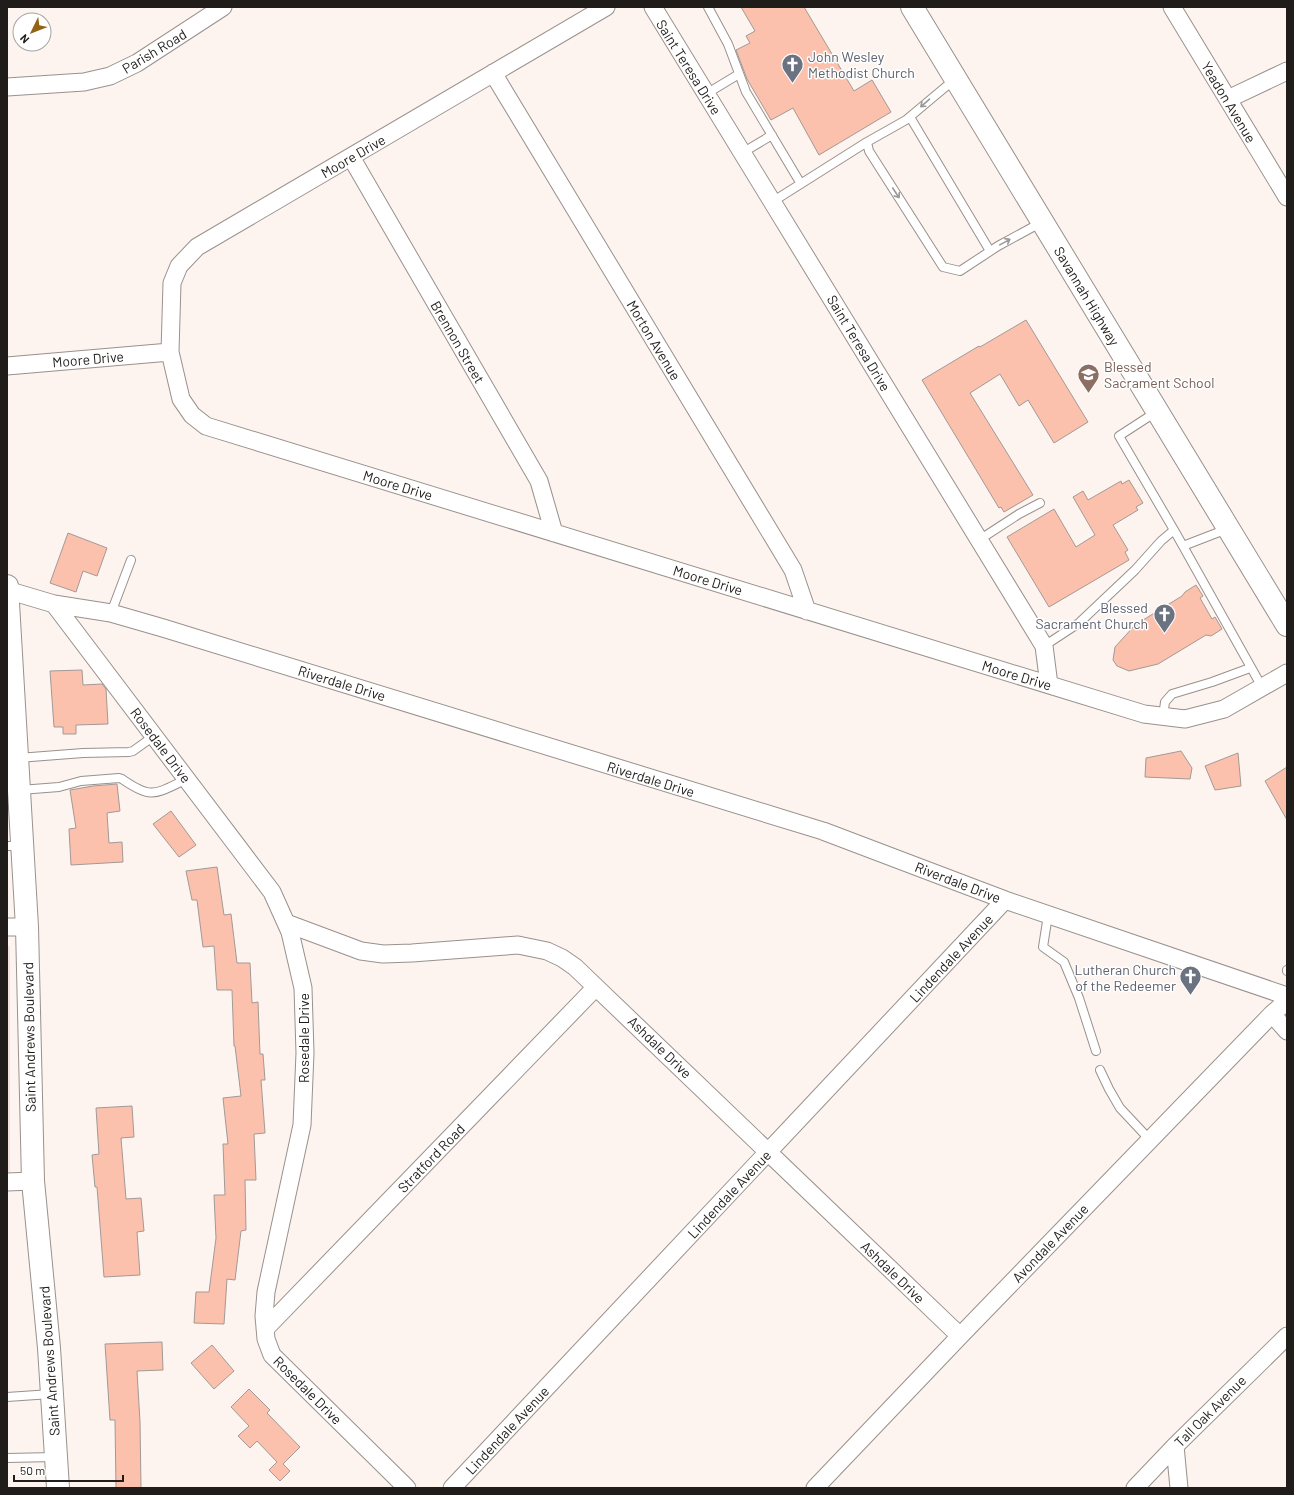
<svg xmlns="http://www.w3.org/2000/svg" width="1294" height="1495" font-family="Barlow,sans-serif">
<rect width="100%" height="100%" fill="#fdf3ef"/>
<!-- built -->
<path fill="#f6e4dc" d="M7 945 10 947V1175H7Z"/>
<!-- building -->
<path fill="#fcc1ac" stroke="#a39996" d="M741 7H804L854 91 872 80 891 112 819 155 793 108 771 120 747 79 736 50 750 43 746 36 755 31Z
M1026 320 1088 422 1054 443 1028 400 1019 406 1000 374 970 393 1033 495 1004 512 1001 507 999 508 922 380 979 346 980 347Z
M1129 480 1143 503 1136 507 1138 510 1113 525 1128 550 1125 552 1129 560 1049 607 1007 537 1054 509 1076 547 1095 535 1073 497 1083 491 1088 500 1121 481 1122 484Z
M68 533 107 548 97 576 83 571 76 592 50 583Z
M1196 585 1203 596 1200 598 1212 619 1215 617 1222 629 1211 636 1206 635 1158 664 1129 671 1117 666 1113 660 1115 647 1135 625 1182 596 1185 592Z
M82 670 83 685 102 684 106 689 108 724 76 725V734H63V727H54L50 671Z
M1181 751 1192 768 1190 779 1145 777 1146 758Z
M1238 753 1241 786 1215 790 1205 766Z
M1287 767V820L1265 781Z
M117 784 120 811 107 813 109 843 122 842 123 862 71 865 69 829 76 828 70 790 93 786Z
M171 811 196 845 179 857 153 824Z
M217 867 224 915 231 914 237 963H250L252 1003 258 1002 260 1054H263L265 1080H261L265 1133 254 1134 256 1180H245L246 1230 241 1231 235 1280 227 1279 224 1324 194 1323 196 1292H209L216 1238 214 1195H225L223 1144H228L223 1098 241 1096 235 1046H234L232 990H217L214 946 203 947 197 900H192L186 871Z
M132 1106 134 1137 121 1138 126 1199 141 1198 144 1231 137 1232 140 1275 104 1277 97 1187H95L92 1155 99 1154 96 1108Z
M162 1342 163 1370 137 1371 140 1422 141 1488H116L115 1420H110L105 1344Z
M212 1345 234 1371 214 1389 191 1363Z
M249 1389 270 1410 267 1413 300 1447 283 1464 290 1471 280 1481 269 1470 277 1462 257 1441 250 1448 238 1436 249 1426 231 1407Z"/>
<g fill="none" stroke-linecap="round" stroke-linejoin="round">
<defs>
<path id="lane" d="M708 7 728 44 746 92 801 184
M955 79 906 120 867 142 869 151 943 267 960 271 998 246 1042 222
M706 94 739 74
M910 117 990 251
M742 153 772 135
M772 202 867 142
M1156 412 1119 436 1174 530
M979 540 1019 514 1040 503
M1183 546 1262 687
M111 613 131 560
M1044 646 1079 623 1135 570 1161 541 1174 530 1183 546 1227 529
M1163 717 1165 702 1172 694 1212 682 1250 668
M18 758 83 753 129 752 133 751 154 736
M20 790 59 787 81 781 119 778 122 779C152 800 155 794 187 779
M7 846H21
M1048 915 1043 947 1064 962 1079 998 1096 1051
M1287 970V971
M1100 1070 1109 1089 1120 1108 1150 1140
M7 1397 51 1394
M7 1458 55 1457"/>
<path id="street" d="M606 7 197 247 179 266 172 283 170 352 181 399 192 415 206 426 1144 714 1185 719 1224 709 1287 673
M653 7 1044 646 1049 685
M1172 7 1287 197
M493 73 793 570 807 611
M7 87 84 82 110 76 137 63 223 7
M1228 99 1287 71
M351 157 539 481 554 533
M7 366 170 352
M7 590 54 604 111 613 163 628 823 831 1005 900 1287 996
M54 604 272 892 290 932 303 988 305 1053 302 1125 266 1292 264 1316 266 1339 272 1355 407 1488
M286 923 361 951 383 954 412 953 518 945 547 951 562 958 575 967 960 1336
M7 927H27
M1272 1014 1287 1031
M7 1182 33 1181
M265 1329 596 987
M1175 1446 1179 1488
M452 1488 1005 900
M815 1488 960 1336 1272 1014 1287 1001
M1135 1488 1175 1446 1287 1336"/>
<path id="primary" d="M7 586 27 927 33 1181 49 1348 58 1488"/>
<path id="highway" d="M912 7 1287 625"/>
</defs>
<!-- lane casing -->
<use href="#lane" stroke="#99918d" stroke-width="10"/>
<!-- street casing -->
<use href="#street" stroke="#99918d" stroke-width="19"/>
<!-- primary casing -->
<use href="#primary" stroke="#99918d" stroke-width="24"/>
<!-- highway casing -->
<use href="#highway" stroke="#99918d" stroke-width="24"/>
<!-- lane -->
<use href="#lane" stroke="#fff" stroke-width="8"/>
<!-- street -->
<use href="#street" stroke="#fff" stroke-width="17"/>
<!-- primary -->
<use href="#primary" stroke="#fff" stroke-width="22"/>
<!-- highway -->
<use href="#highway" stroke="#fff" stroke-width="22"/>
</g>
<!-- one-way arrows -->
<defs><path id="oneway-shaft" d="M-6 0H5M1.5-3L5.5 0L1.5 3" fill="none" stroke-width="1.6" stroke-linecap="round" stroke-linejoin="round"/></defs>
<g stroke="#9a9998">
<use href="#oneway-shaft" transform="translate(925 103) rotate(139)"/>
<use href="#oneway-shaft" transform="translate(896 193) rotate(57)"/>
<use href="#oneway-shaft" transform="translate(1005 242) rotate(-29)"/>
</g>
<!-- icons -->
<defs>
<symbol id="church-pin" viewBox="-11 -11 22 30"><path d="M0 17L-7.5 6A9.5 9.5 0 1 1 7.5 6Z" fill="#6b7280" stroke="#fff"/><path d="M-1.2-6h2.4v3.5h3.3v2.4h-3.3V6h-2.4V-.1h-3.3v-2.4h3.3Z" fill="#fff"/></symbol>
<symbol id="school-pin" viewBox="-11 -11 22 30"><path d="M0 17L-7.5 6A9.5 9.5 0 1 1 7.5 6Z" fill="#8d6e63" stroke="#fff"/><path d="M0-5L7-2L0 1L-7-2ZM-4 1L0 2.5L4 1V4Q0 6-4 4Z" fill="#fff"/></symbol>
</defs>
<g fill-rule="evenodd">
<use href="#church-pin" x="780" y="52" width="25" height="34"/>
<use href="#school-pin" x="1076" y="362" width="25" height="34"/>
<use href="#church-pin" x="1152" y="602" width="25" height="34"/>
<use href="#church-pin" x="1178" y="964" width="25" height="34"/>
</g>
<g text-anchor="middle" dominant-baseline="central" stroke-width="3" stroke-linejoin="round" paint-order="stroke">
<!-- street labels -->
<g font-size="14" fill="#1f1c1a" stroke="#fff">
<text transform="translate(154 51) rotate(-31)">Parish Road</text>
<text transform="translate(689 67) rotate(58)">Saint Teresa Drive</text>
<text transform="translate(1229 102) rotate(59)">Yeadon Avenue</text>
<text transform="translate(353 156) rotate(-30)">Moore Drive</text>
<text transform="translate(1087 296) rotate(59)">Savannah Highway</text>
<text transform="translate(654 340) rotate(59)">Morton Avenue</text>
<text transform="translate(458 342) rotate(60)">Brennon Street</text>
<text transform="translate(859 343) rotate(59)">Saint Teresa Drive</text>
<text transform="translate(88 359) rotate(-5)">Moore Drive</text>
<text transform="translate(398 485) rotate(17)">Moore Drive</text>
<text transform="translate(708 580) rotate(17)">Moore Drive</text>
<text transform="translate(1017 675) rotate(17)">Moore Drive</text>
<text transform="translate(342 683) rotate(17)">Riverdale Drive</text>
<text transform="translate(161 745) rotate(53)">Rosedale Drive</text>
<text transform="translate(651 779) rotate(17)">Riverdale Drive</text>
<text transform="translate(958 882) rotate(21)">Riverdale Drive</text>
<text transform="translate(951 958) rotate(-47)">Lindendale Avenue</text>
<text transform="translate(29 1037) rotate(-91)">Saint Andrews Boulevard</text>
<text transform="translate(303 1038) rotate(-90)">Rosedale Drive</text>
<text transform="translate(660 1047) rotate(44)">Ashdale Drive</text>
<text transform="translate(431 1158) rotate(-46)">Stratford Road</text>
<text transform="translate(729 1194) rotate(-47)">Lindendale Avenue</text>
<text transform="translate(1050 1243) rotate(-46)">Avondale Avenue</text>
<text transform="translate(893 1272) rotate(44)">Ashdale Drive</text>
<text transform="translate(49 1361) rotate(-94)">Saint Andrews Boulevard</text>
<text transform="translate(308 1390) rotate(45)">Rosedale Drive</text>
<text transform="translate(1210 1411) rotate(-45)">Tall Oak Avenue</text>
<text transform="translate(507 1430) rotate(-47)">Lindendale Avenue</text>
</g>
<!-- worship labels -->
<g font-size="14" fill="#5b616d" stroke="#fff" text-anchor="end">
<text x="808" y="56" text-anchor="start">John Wesley<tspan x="808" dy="16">Methodist Church</tspan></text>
<text x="1148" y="607">Blessed<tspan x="1148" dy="16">Sacrament Church</tspan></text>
<text x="1176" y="969">Lutheran Church<tspan x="1176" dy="16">of the Redeemer</tspan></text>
</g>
<!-- education labels -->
<g font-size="14" fill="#785e54" stroke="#fff" text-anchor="start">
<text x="1104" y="366">Blessed<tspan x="1104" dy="16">Sacrament School</tspan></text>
</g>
</g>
<!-- border -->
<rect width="1294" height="1495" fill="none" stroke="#1f1c1a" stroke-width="16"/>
<!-- north arrow -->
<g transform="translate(32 32) rotate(227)"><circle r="19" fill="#ffffff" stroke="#a5a4a3"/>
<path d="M0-3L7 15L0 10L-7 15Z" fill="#946214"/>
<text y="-6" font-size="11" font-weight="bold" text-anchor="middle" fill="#1f1c1a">N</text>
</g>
<!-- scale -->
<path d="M14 1475v6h109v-6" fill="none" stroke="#1f1c1a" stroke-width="2"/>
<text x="20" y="1475" font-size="12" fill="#1f1c1a" stroke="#ffffff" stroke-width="3" paint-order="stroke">50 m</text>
</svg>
